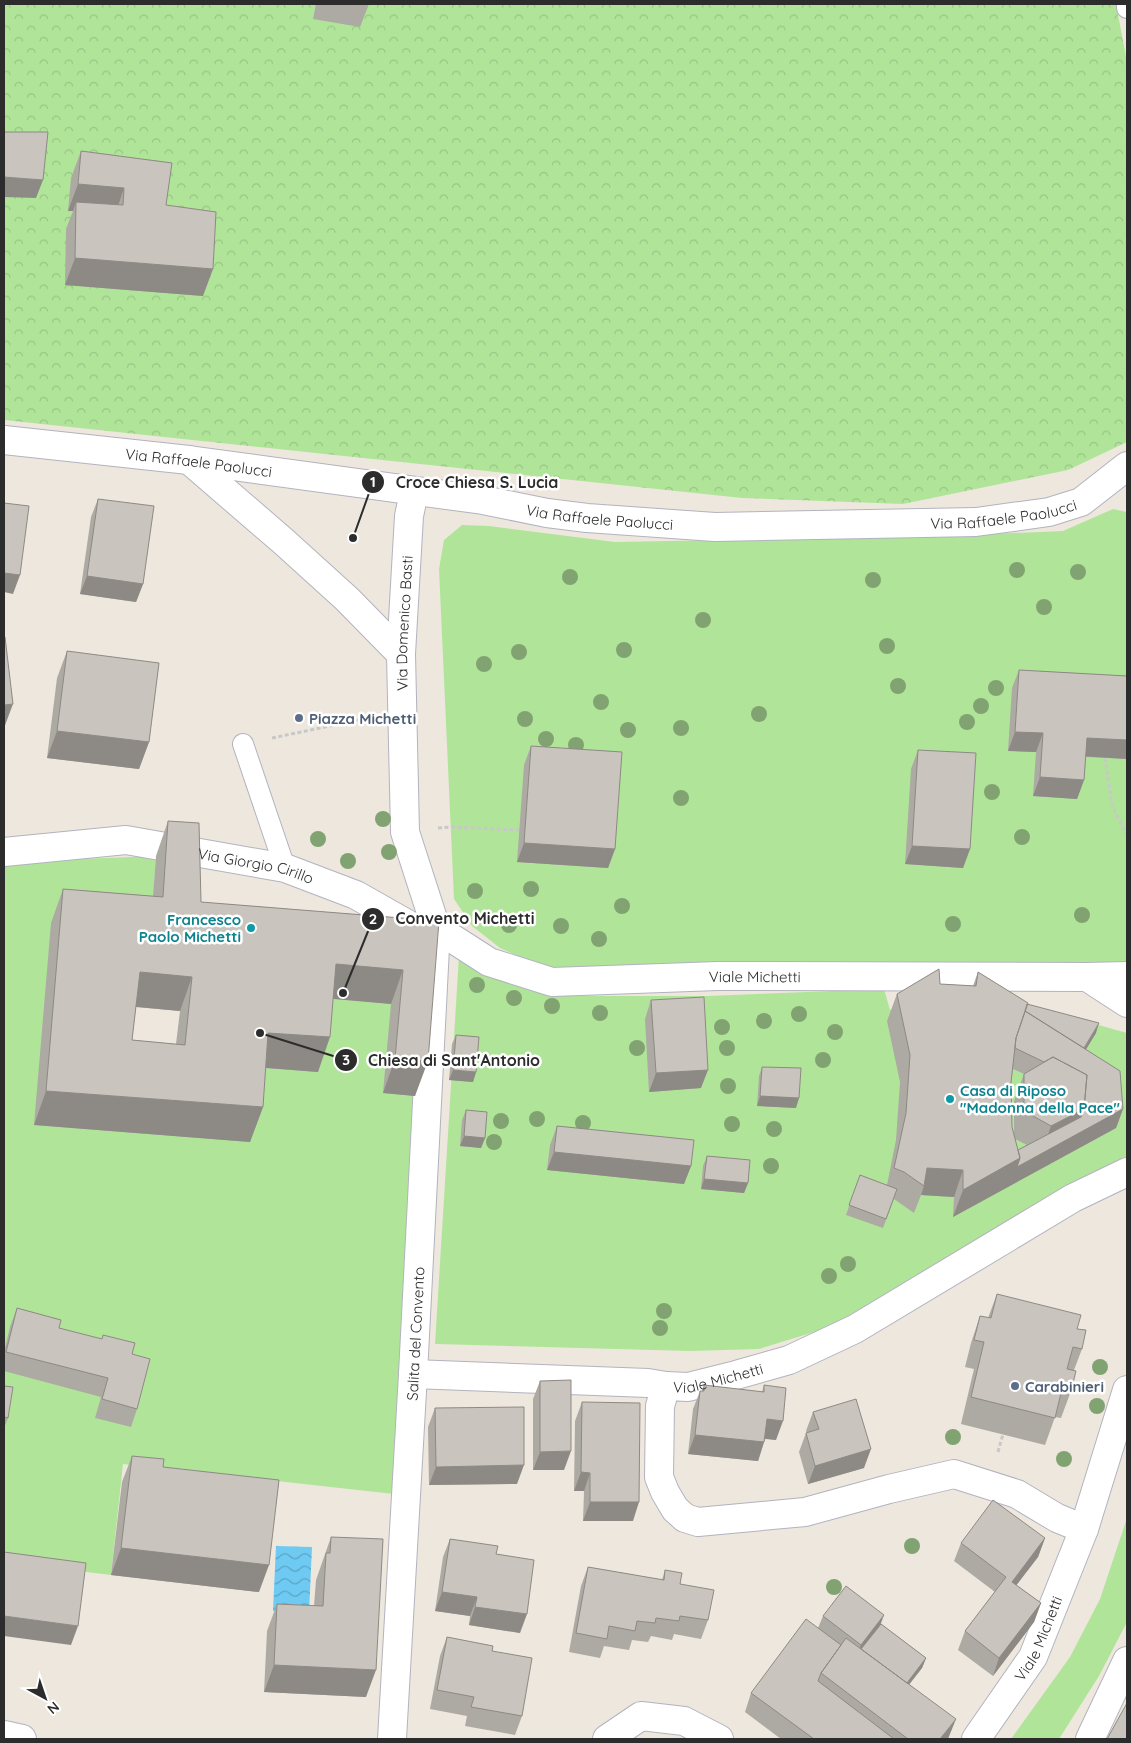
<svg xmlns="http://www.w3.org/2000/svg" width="1131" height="1743" font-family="Quicksand,sans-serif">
<defs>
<pattern id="forest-crowns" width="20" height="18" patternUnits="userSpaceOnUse" patternTransform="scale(1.25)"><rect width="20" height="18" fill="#b0e599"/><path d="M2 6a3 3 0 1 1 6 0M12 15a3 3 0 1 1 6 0" fill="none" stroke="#98c584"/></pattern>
<pattern id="water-waves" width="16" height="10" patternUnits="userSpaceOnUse" patternTransform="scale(1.25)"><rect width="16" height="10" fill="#6ecaf2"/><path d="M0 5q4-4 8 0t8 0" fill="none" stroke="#5ba4c4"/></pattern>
</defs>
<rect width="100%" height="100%" fill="#eee7de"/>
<!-- forest -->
<path fill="url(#forest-crowns)" d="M4 4H1116L1127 62V442L1068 470 903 504 742 498 4 420Z"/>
<!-- park -->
<path fill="#b0e599" d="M1113 509 1127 512V967L549 970 500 948 472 926 454 899 439 569 444 540 462 525 489 526 615 542 938 536 1063 531Z
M156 856 151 931 34 1125 250 1141 255 1067 324 998 391 1004 415 1096 394 1494 123 1464 111 1575 4 1562V862Z
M459 956 536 990 570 996H707L884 989 890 1010 918 988 963 987 1127 1033V1157L908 1284 824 1329 759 1349 690 1351 435 1344Z
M1127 1518V1622L1099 1676 1059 1739H1011L1070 1657 1100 1599Z"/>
<!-- water -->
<path fill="url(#water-waves)" d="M276 1546 312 1547 309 1613 273 1611Z"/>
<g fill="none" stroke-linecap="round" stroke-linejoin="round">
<defs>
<path id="service" d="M1127 4V8
M243 744 285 868"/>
<g id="minor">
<path d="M189 460 283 541 347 599 401 654"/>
<path id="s1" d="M4 852 126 840 285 868 356 895 423 933 430 930"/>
<path id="s2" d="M436 928 489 962 552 982 718 976 1087 977 1127 976"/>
<path d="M1087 977 1127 1003"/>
<path d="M413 1374 648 1383 666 1386"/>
<path id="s3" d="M1084 1529 1057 1518 1017 1494 954 1474 889 1489 805 1512 698 1522 685 1518 675 1509 665 1492 659 1477 660 1406 666 1386 688 1387 736 1375 789 1360 855 1329 1073 1198 1127 1172"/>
<path d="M4 1735 22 1739"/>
<path id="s4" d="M392 1739 413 1374 436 928 405 832 401 654 409 516 414 492"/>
<path d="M607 1739 641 1716 684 1721 719 1739"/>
<path id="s5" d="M976 1739 1033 1657 1084 1529 1127 1390"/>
<path d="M1090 1739 1127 1661"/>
</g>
<g id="secondary">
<path id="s6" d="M4 440 189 460 483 500 547 513 587 518 715 527 976 522 1049 512 1081 502 1127 466"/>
</g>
</defs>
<!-- service casing -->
<use href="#service" stroke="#b2b3bf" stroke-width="22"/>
<!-- minor casing -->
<use href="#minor" stroke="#b2b3bf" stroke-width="30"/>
<!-- secondary casing -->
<use href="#secondary" stroke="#b2b3bf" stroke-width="30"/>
<!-- path -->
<path stroke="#c8c8c8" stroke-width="3" stroke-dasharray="4 2.5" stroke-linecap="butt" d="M272 738 359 720 369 721
M1105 758 1112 805 1127 836
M438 828 451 827 519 830
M998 1452 1003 1434"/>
<!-- service -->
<use href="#service" stroke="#fff" stroke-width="20"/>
<!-- minor -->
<use href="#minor" stroke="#fff" stroke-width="28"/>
<!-- secondary -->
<use href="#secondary" stroke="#fff" stroke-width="28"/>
</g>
<!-- trees -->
<g fill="#81a371">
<circle cx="1017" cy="570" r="8"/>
<circle cx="1078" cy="572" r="8"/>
<circle cx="570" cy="577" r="8"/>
<circle cx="873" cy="580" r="8"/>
<circle cx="1044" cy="607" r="8"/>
<circle cx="703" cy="620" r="8"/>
<circle cx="887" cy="646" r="8"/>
<circle cx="624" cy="650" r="8"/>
<circle cx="519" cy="652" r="8"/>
<circle cx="484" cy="664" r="8"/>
<circle cx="898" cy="686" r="8"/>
<circle cx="996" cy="688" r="8"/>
<circle cx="601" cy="702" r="8"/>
<circle cx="981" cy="706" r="8"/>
<circle cx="759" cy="714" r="8"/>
<circle cx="525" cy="719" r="8"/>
<circle cx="967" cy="722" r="8"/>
<circle cx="681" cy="728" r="8"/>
<circle cx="628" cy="730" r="8"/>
<circle cx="546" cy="739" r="8"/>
<circle cx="576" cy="745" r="8"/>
<circle cx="992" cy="792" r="8"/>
<circle cx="681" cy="798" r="8"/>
<circle cx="383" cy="819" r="8"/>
<circle cx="1022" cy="837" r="8"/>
<circle cx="318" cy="839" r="8"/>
<circle cx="389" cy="852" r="8"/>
<circle cx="348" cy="861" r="8"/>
<circle cx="531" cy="889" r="8"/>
<circle cx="475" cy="891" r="8"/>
<circle cx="622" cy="906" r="8"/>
<circle cx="1082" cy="915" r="8"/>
<circle cx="953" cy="924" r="8"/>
<circle cx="509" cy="925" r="8"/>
<circle cx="561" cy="926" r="8"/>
<circle cx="599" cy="939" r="8"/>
<circle cx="477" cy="985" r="8"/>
<circle cx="514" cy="998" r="8"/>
<circle cx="552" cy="1006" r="8"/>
<circle cx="600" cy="1013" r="8"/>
<circle cx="799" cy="1014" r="8"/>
<circle cx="764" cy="1021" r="8"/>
<circle cx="722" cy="1027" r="8"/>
<circle cx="835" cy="1032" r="8"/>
<circle cx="637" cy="1048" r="8"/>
<circle cx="727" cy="1048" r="8"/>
<circle cx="823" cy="1060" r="8"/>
<circle cx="728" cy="1086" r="8"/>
<circle cx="537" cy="1119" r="8"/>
<circle cx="501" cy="1121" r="8"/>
<circle cx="583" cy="1123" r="8"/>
<circle cx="732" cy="1124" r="8"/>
<circle cx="774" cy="1129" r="8"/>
<circle cx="494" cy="1142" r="8"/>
<circle cx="771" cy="1166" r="8"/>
<circle cx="848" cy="1264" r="8"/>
<circle cx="829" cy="1276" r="8"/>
<circle cx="664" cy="1311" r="8"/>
<circle cx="660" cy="1328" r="8"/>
<circle cx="1100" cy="1367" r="8"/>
<circle cx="1097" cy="1406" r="8"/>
<circle cx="953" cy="1437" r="8"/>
<circle cx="1064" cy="1459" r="8"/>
<circle cx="912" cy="1546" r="8"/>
<circle cx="834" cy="1587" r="8"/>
</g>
<!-- wall -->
<path fill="#ada9a3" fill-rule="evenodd" d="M316 4H369L360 27 313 19Z
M81 151 166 205 203 296 65 285 66 229 73 211H68L71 178Z
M98 499 143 584 136 602 80 594 91 517Z
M67 651 149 742 139 769 47 758 57 678Z
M1019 670 1127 676V759L1086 757 1084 780 1077 799 1033 796 1036 752 1008 751 1012 688Z
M531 746 615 849 608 868 517 862 524 765Z
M918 750 970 849 963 868 905 864 911 769Z
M168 821 201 902 439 921 415 1096 383 1093 391 1004 333 999 318 1072 265 1068 263 1107 250 1142 34 1125 51 923 63 889 153 896 156 856ZM136 1007 180 1011 176 1044 132 1040Z
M978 972 1027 1004 1096 1033 1086 1049 1123 1109 1116 1128 953 1217 954 1197 921 1195 914 1213 894 1199 883 1228 846 1215 860 1175 887 1185 896 1140 900 1082 887 1021 897 994 940 984 973 986ZM1013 1069 1024 1074 1014 1101V1133L1012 1127 1011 1082ZM1015 1139 1027 1145 1018 1150Z
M651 1000 701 1088 649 1092 645 1019Z
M456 1035 476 1072 473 1082 449 1080 452 1044Z
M762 1067 796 1108 757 1106 759 1076Z
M466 1110 485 1138 481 1148 460 1146 462 1120Z
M557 1126 691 1166 684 1184 547 1170 550 1145Z
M707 1156 748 1183 744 1193 701 1189 703 1166Z
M997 1294 1077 1329 1082 1349 1074 1370 1071 1391 1061 1418 1055 1417 1045 1445 961 1424 974 1369 965 1367 971 1343 980 1316 988 1318Z
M17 1308 59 1328 132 1354 137 1409 131 1427 95 1418 101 1397 4 1371V1352L10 1327Z
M540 1381 564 1470H533V1399Z
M704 1385 762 1392 764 1385 776 1440 765 1439 758 1461 688 1454 693 1409 700 1391H702Z
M4 1386 8 1418 4 1428Z
M582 1402 633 1521H583L584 1491H574L575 1421Z
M435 1408 517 1484 429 1485 428 1427Z
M813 1412 864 1468 808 1484 799 1452 806 1433H807L806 1431Z
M132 1456 163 1467 259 1592 111 1575 122 1482Z
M331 1537 366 1697 264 1692 267 1631 277 1604 314 1606 316 1580Z
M1045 1538 1038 1557 1016 1585 1041 1603 1034 1622 993 1676 958 1650 965 1631 995 1592 954 1561 961 1543Z
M450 1539 496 1554 520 1633 469 1625 470 1616 435 1611 443 1557Z
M588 1567 662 1580 665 1570 680 1584 708 1620 701 1639 674 1634 672 1640 651 1636 648 1642 632 1640 629 1650 604 1646 600 1658 569 1652 581 1586Z
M823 1616 881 1624 926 1658 922 1668 909 1685 948 1739H781L745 1712 751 1693 818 1628Z
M447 1637 492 1651 522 1716 515 1735 465 1726 467 1716 430 1709 440 1656Z"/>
<!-- shaded-wall -->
<path fill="#8d8984" d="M4 177 43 180 36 198 4 197Z
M78 184 124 188 115 215 76 202 73 211H68Z
M75 258 213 269 203 296 65 285Z
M4 573 20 575 13 594 4 592Z
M87 576 143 584 136 602 80 594Z
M13 704 4 728V705Z
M57 731 149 742 139 769 47 758Z
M1015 732 1043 733 1036 752 1008 751Z
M1087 738 1127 740V759L1080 756Z
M1040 777 1084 780 1077 799 1033 796Z
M524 843 615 849 608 868 517 862Z
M912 846 970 849 963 868 905 864Z
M336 964 403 970 391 1004 324 998Z
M140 972 192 977 180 1011 127 1006Z
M1099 1023 1096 1033 1079 1061 1083 1051Z
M268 1033 330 1037 318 1072 255 1067Z
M395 1059 428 1061 415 1096 383 1093Z
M453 1070 476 1072 473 1082 449 1080Z
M708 1070 701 1088 649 1092 656 1073Z
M46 1091 263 1107 250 1142 34 1125Z
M760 1096 799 1098 796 1108 757 1106Z
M1084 1109H1123L1116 1128 953 1217 963 1190 1020 1158 1042 1153 1051 1126Z
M464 1136 485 1138 481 1148 460 1146Z
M554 1152 691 1166 684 1184 547 1170Z
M927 1168 963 1170 954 1197 921 1195 924 1186Z
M704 1179 748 1183 744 1193 701 1189Z
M767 1419 783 1421 776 1440 760 1438Z
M695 1435 764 1442 758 1461 688 1454Z
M871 1449 864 1468 808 1484 815 1466Z
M571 1451 564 1470H533L540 1452Z
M524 1465 517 1484 429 1485 436 1467Z
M581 1472 590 1473 584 1491H574Z
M590 1502H639L633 1521H583Z
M1045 1538 1038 1557 1005 1600 1012 1582Z
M121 1548 269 1565 259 1592 111 1575Z
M442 1592 477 1597 470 1616 435 1611Z
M1041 1603 1034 1622 993 1676 999 1658Z
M475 1607 527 1614 520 1633 469 1625Z
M884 1615 877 1634 857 1655 861 1645Z
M4 1616 78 1626 71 1645 4 1636Z
M926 1658 922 1668 898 1698 902 1689Z
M274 1665 376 1670 366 1697 264 1692Z
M956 1719 948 1739H940Z"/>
<!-- building -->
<path fill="#c9c4bd" stroke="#8d8984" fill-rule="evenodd" d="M4 132H48L43 180 4 177Z
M81 151 172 163 166 205 216 212 213 269 75 258 76 202 123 205 124 188 78 184Z
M98 499 154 506 143 584 87 576Z
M4 503 29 506 20 575 4 573Z
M4 637H5L13 704 4 705Z
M67 651 159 663 149 742 57 731Z
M1019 670 1127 676V740L1087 738 1084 780 1040 777 1043 733 1015 732Z
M531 746 622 752 615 849 524 843Z
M918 750 976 753 970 849 912 846Z
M168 821 199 823 201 902 439 921 428 1061 395 1059 403 970 336 964 330 1037 268 1033 263 1107 46 1091 63 889 163 897ZM140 972 192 977 185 1045 132 1040Z
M939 969 940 984 976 986 978 972 1028 1003 1016 1038 1011 1082 1012 1127 1020 1158 963 1190V1170L927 1168 924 1186 904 1172 894 1168 906 1113 910 1055 897 994Z
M704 997 708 1070 656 1073 651 1000Z
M1027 1004 1099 1023 1084 1048 1025 1011Z
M1025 1011 1120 1071 1123 1109 1017 1167 1020 1158 1018 1150 1081 1117 1084 1109 1087 1075 1053 1057 1044 1062 1015 1048 1016 1038Z
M456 1035 479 1037 476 1072 453 1070Z
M1053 1057 1087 1075 1084 1109 1051 1126 1024 1111V1074Z
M762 1067 801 1068 799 1098 760 1096Z
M466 1110 487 1112 485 1138 464 1136Z
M557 1126 694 1140 691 1166 554 1152Z
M707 1156 750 1160 748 1183 704 1179Z
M860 1175 897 1189 886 1219 849 1205Z
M997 1294 1081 1315 1077 1329 1086 1330 1082 1349 1073 1347 1067 1369 1076 1371 1071 1391 1062 1389 1055 1418 971 1397 984 1342 974 1340 980 1316 991 1318Z
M17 1308 61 1320 59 1328 102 1339 103 1335 135 1343 132 1354 150 1359 137 1409 102 1399 108 1378 6 1352Z
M571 1380V1451L540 1452V1381Z
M704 1385 764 1392V1385L786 1388 783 1421 767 1419 764 1442 695 1435 700 1391H704Z
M4 1386 13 1387 8 1418 4 1417Z
M856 1399 871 1449 815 1466 806 1433 819 1429 813 1412Z
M582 1402 640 1403 639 1502H590V1473L581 1472Z
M524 1407V1465L436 1467 435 1408Z
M132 1456 164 1459 163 1467 279 1480 269 1565 121 1548Z
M993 1500 1045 1538 1012 1582 1041 1603 999 1658 965 1631 1006 1577 961 1543Z
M331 1537 383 1539 376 1670 274 1665 277 1604 323 1606 326 1553H330Z
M450 1539 498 1546 496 1554 534 1560 527 1614 475 1607 477 1597 442 1592Z
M4 1552 86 1563 78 1626 4 1616Z
M588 1567 664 1580 665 1570 682 1573 680 1584 714 1590 708 1620 680 1616 679 1621 656 1618 655 1623 637 1621 635 1631 609 1626 607 1639 576 1633Z
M846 1586 884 1615 861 1645 823 1616Z
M806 1619 841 1645 821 1673 818 1681 894 1739H814L751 1693Z
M881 1624 926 1658 907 1683 861 1649Z
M447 1637 493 1646 492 1651 532 1658 522 1716 471 1707 474 1697 437 1690Z
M846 1638 956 1719 940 1739H908L821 1673Z
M1127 1703V1739H1107Z"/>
<!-- markers -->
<g fill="#5c6f8a" stroke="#fff" stroke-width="2">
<circle cx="299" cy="718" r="5"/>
<circle cx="1015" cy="1386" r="5"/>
</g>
<g fill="#0f9aa8" stroke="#fff" stroke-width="2">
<circle cx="251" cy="928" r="5"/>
<circle cx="950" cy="1099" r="5"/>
</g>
<g text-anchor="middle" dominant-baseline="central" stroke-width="5" stroke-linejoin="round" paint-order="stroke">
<!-- street labels -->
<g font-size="15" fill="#2c2c2c" stroke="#fff">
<text stroke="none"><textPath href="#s6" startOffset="196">Via Raffaele Paolucci</textPath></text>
<text stroke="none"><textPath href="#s6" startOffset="1006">Via Raffaele Paolucci</textPath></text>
<text stroke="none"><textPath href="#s6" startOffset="601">Via Raffaele Paolucci</textPath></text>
<text stroke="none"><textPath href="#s4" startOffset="1122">Via Domenico Basti</textPath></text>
<text stroke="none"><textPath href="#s1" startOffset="255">Via Giorgio Cirillo</textPath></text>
<text stroke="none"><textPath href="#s2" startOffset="332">Viale Michetti</textPath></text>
<text stroke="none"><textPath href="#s4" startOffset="406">Salita del Convento</textPath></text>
<text stroke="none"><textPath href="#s3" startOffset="611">Viale Michetti</textPath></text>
<text stroke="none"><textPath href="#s5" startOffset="119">Viale Michetti</textPath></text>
</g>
<!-- service labels -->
<g font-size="15" font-weight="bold" fill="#4e5e75" stroke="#fff" text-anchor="start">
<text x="309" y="718">Piazza Michetti</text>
<text x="1025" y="1386">Carabinieri</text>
</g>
<!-- culture labels -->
<g font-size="15" font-weight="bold" fill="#0d838f" stroke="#fff" text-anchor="end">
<text x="241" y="919">Francesco<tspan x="241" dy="17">Paolo Michetti</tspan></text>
<text x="960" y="1090" text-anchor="start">Casa di Riposo<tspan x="960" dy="17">"Madonna della Pace"</tspan></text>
</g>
</g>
<!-- callouts -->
<path fill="none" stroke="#2c2c2c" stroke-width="2" d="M353 538L373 482M343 993L373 919M260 1033L346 1060"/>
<g fill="#2c2c2c" stroke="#fff" stroke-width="2">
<circle cx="353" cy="538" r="5"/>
<circle cx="343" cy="993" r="5"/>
<circle cx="260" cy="1033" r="5"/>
<circle cx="373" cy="482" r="12"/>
<circle cx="373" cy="919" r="12"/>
<circle cx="346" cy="1060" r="12"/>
</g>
<g font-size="15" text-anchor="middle" font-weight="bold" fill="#fff">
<text x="373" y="487">1</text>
<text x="373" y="924">2</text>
<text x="346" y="1065">3</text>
</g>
<g font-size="16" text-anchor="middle" font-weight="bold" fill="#2c2c2c" stroke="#fff" stroke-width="5" stroke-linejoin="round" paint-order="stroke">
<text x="477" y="488">Croce Chiesa S. Lucia</text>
<text x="465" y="924">Convento Michetti</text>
<text x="454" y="1066">Chiesa di Sant'Antonio</text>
</g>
<!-- border -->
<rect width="1131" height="1743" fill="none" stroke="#2c2c2c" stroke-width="10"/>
<!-- north arrow -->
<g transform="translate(45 1698) rotate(140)" stroke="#ffffff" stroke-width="4" paint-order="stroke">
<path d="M0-4L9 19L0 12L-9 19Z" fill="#2c2c2c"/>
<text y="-8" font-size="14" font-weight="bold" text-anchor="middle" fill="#2c2c2c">N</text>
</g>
</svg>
